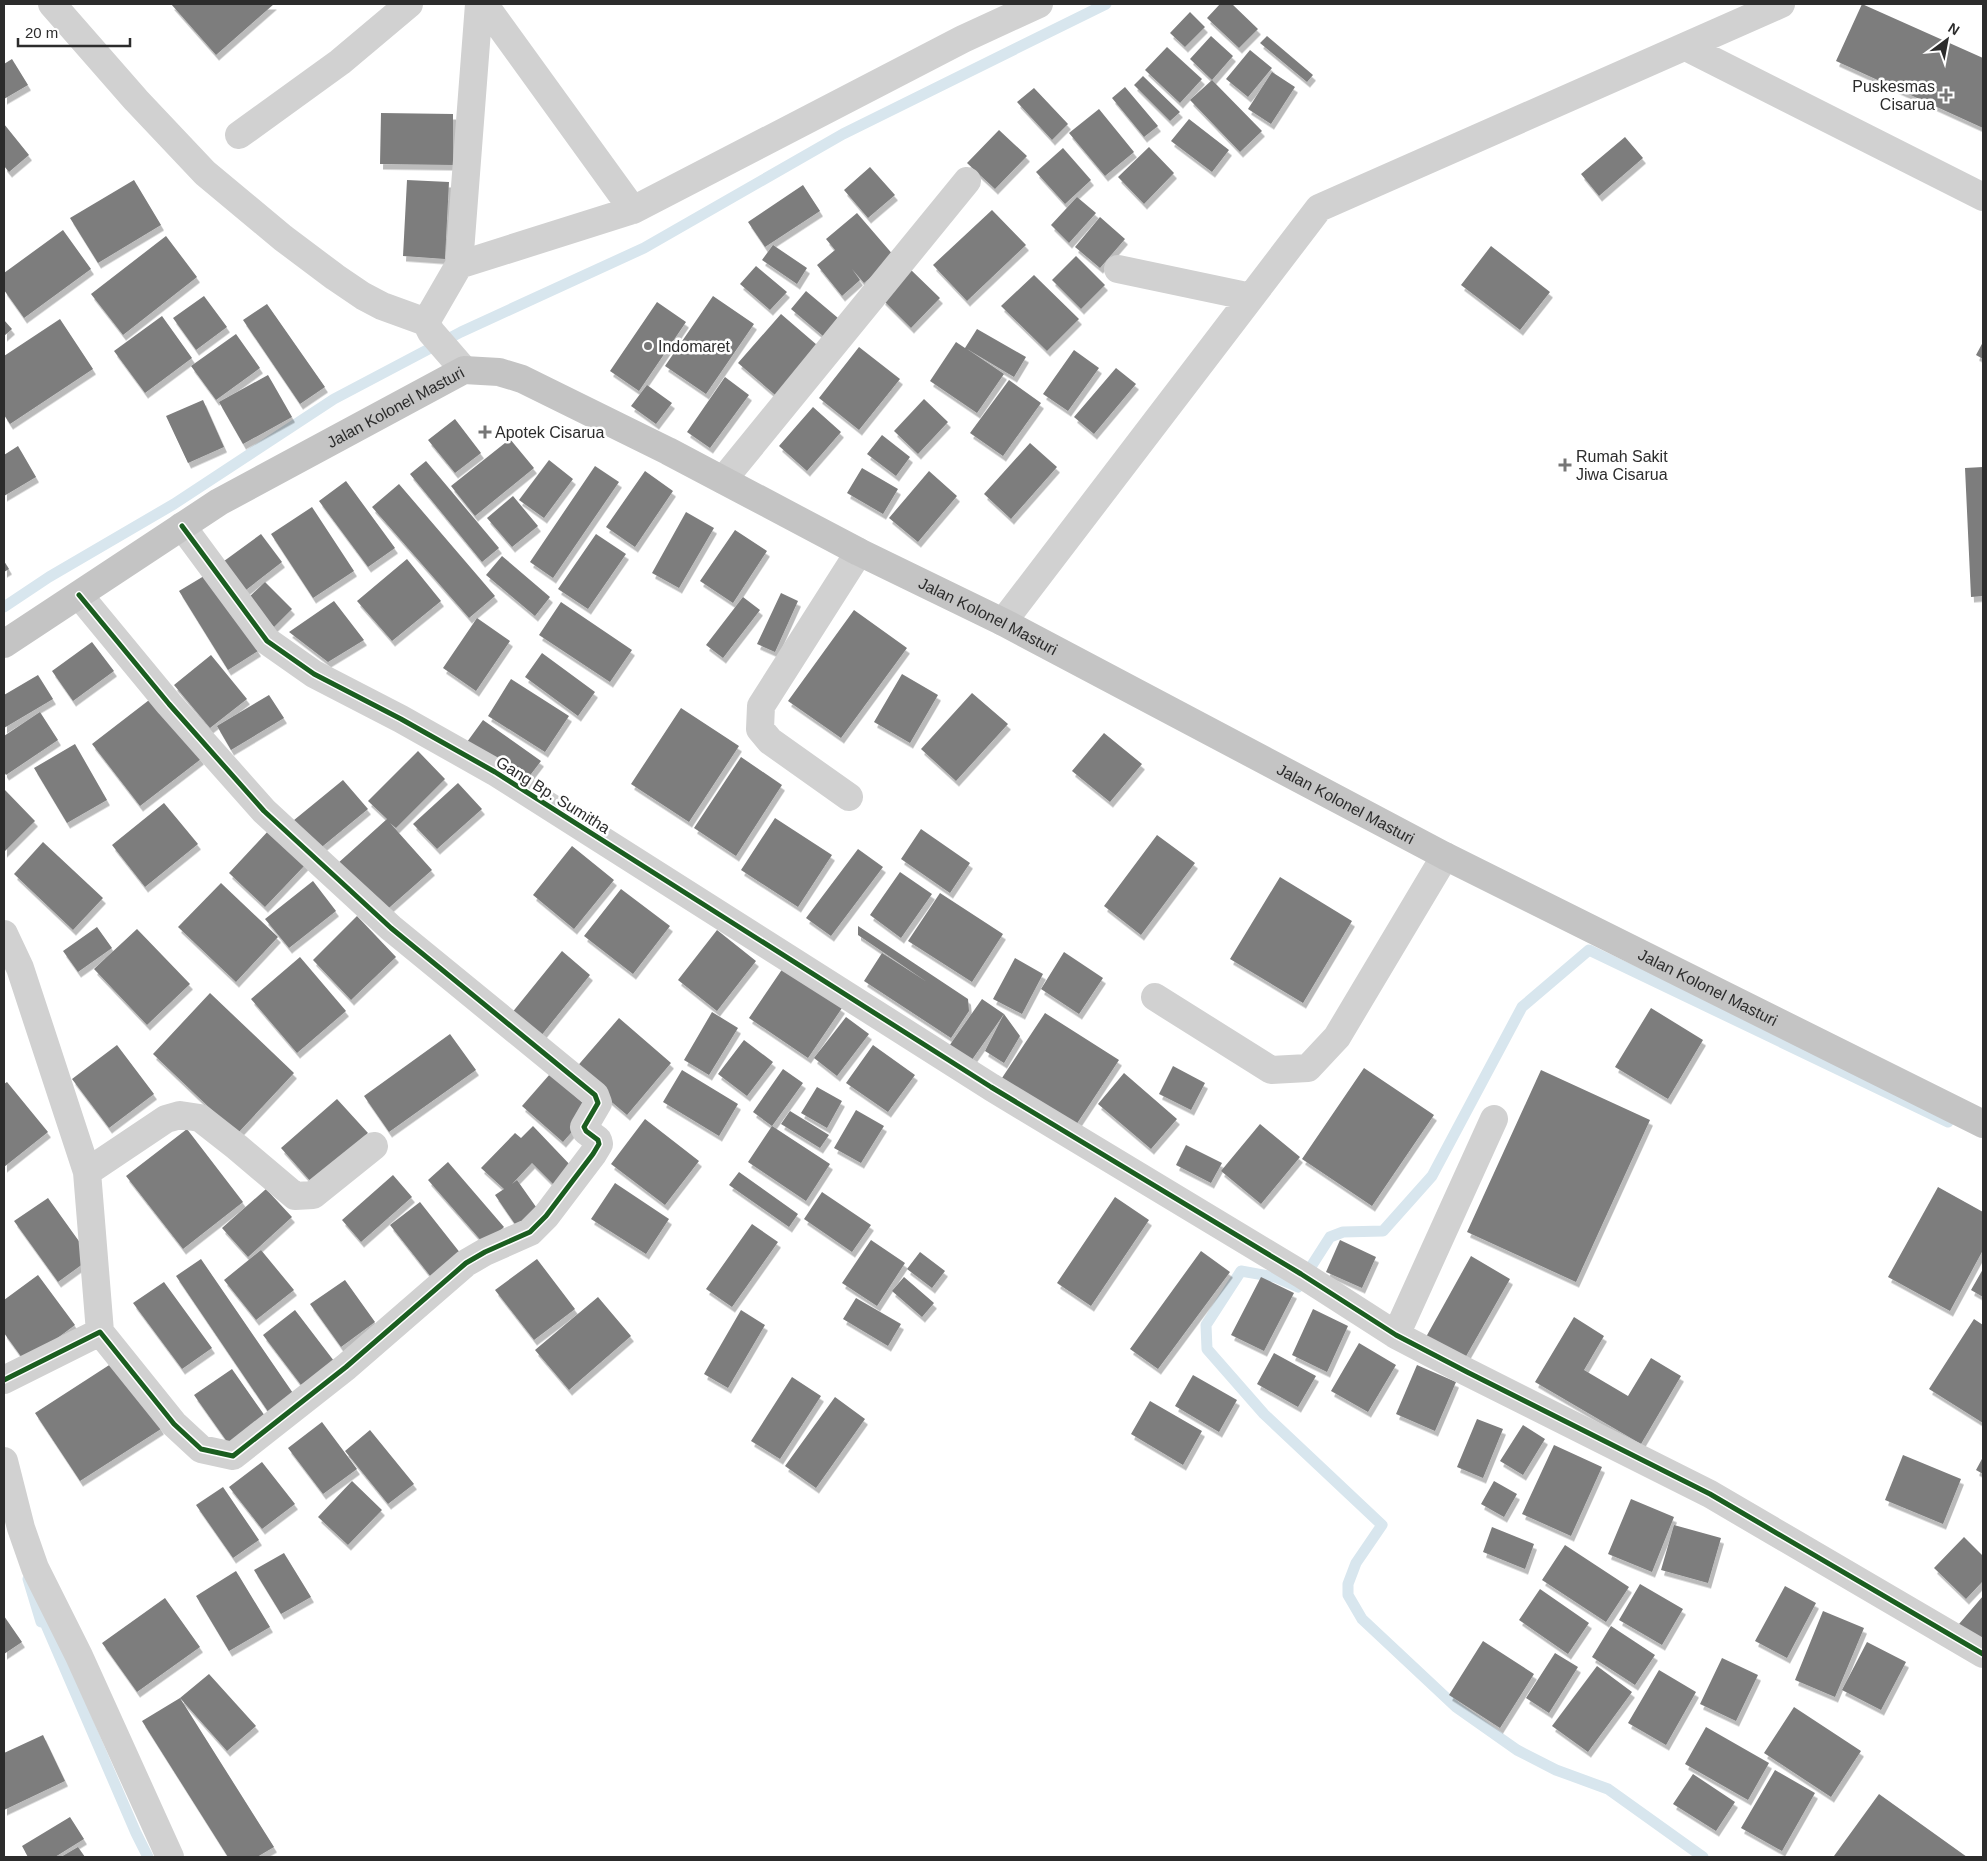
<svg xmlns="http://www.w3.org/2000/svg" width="1987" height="1861" font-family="Arial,sans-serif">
<defs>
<filter id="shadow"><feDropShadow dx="3" dy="5.5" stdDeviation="0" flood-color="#0004"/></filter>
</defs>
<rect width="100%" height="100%" fill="#fff"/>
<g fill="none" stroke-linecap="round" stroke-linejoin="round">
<!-- stream -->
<path stroke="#d8e6ee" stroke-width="11" d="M4 607 49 577 174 504 334 399 461 332 644 248 843 134 1106 4
M28 1579 41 1622 40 1611 136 1833 148 1857
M1703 1857 1608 1789 1556 1770 1517 1750 1456 1707 1362 1619 1348 1595V1584L1356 1563 1382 1525 1264 1414 1207 1349 1206 1325 1241 1271 1275 1277 1298 1287 1330 1237 1343 1232 1383 1231 1432 1176 1522 1007 1589 950 1948 1122"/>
</g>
<!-- building -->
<path fill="#7d7d7d" filter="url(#shadow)" d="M171 4H274L216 55Z
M1220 4H1232L1258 29 1239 48 1207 18Z
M1862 4 1983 58V128L1836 61Z
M1190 12 1205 27 1185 47 1170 33Z
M1211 36 1233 56 1212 80 1190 59Z
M1267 36 1313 75 1307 82 1260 43Z
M1167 47 1202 79 1180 103 1145 70Z
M1250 50 1272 68 1248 97 1226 79Z
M12 59 28 85 4 99V64Z
M1272 72 1295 87 1271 124 1248 109Z
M1143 76 1180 112 1170 121 1134 85Z
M1212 80 1262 131 1240 152 1190 100Z
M1125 87 1158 126 1144 137 1112 98Z
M1034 88 1068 124 1052 140 1017 102Z
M1099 109 1134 152 1105 176 1069 133Z
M381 113 453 114V165L380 164Z
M1189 119 1229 150 1212 172 1171 141Z
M4 124 29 155 9 172 4 166Z
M999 130 1027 156 995 189 967 163Z
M1625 137 1643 158 1599 196 1581 174Z
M1149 147 1174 173 1144 204 1118 177Z
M1063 148 1091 180 1065 204 1036 172Z
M870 167 895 195 868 218 844 190Z
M134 180 161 225 98 263 70 218Z
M407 180 449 182 445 259 403 256Z
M803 185 820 211 765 247 748 222Z
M1077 197 1096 213 1069 243 1051 225Z
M992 210 1026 245 967 301 933 265Z
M857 213 895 257 864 283 852 269 860 280 842 296 817 265 835 250 826 239Z
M1100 217 1125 239 1100 268 1075 247Z
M63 230 91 269 24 318 4 290V273Z
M166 236 197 277 123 335 91 294Z
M773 245 807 268 797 284 762 260Z
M1491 246 1550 292 1520 330 1461 285Z
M1076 256 1105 285 1081 309 1052 280Z
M756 266 787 292 770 310 740 284Z
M910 269 940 298 911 328 882 299Z
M1034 275 1079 319 1047 351 1001 306Z
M806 291 838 318 823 336 791 309Z
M204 296 227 327 196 350 173 318Z
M713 296 754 324 706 394 665 366Z
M657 302 686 322 639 391 610 371Z
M267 304 325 387 300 404 243 320Z
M781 314 824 351 781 400 738 363Z
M162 316 192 358 145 393 114 351Z
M60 319 93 369 10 424 4 415V356Z
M4 320 12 329 4 336Z
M977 329 1026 357 1014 377 967 349 1004 374 977 413 930 381 956 342 965 348Z
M236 334 260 368 216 400 191 366Z
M1983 342V359L1976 355Z
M859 347 900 379 859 430 819 398Z
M1074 350 1099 368 1068 411 1043 394Z
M1116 368 1136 384 1094 434 1074 417Z
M268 375 292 417 243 444 219 402Z
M725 377 749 395 710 448 687 432Z
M1009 380 1041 403 1003 456 970 433Z
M647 385 672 403 656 424 631 406Z
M924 399 948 422 918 454 894 431Z
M203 400 224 447 188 463 166 416Z
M813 407 841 432 807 471 779 446Z
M455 419 481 453 455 473 428 440Z
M882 435 910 457 896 476 867 454Z
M510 439 534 468 475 516 451 486Z
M1030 443 1057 467 1011 519 984 494Z
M18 446 36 477 4 496V455Z
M549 460 573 479 544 518 519 500Z
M426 461 499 548 482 562 410 474Z
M595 466 619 482 553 578 530 562Z
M1983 467V596L1971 597 1965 468Z
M862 468 898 489 883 514 847 493Z
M645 471 673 491 635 547 606 527Z
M929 471 957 496 918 542 889 518Z
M346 481 395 548 368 567 319 501Z
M399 484 495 596 469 618 372 507Z
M513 496 538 526 512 547 487 518Z
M312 507 354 571 313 598 271 534Z
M686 512 714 528 679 588 652 573Z
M735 530 767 551 733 603 700 581Z
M261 534 282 562 242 593 220 564Z
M596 534 626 554 588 609 558 589Z
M502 556 550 597 535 616 486 575Z
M407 559 441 601 392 641 357 601Z
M4 561 9 569 4 572Z
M209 573 258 651 228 670 179 591Z
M265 582 292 609 274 627 247 599Z
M781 593 798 601 775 652 757 644Z
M743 597 760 610 723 658 706 645Z
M334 601 364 640 328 662 289 632Z
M561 602 632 650 610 682 539 635Z
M854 610 907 648 841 738 788 701Z
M477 618 510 641 476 691 443 668Z
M92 642 114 671 73 701 52 671Z
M542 653 595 692 578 716 525 677Z
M211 655 247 699 210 728 174 685Z
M902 674 938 695 910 743 874 722Z
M38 675 53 699 4 728V695Z
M511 679 569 716 545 752 488 716Z
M972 693 1008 724 956 781 921 749Z
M269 695 284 718 231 750 217 726Z
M153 697 201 759 140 806 92 744Z
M681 708 739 746 689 822 631 784Z
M40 712 58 740 6 775 4 772V736Z
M483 720 541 761 528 778 467 742Z
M1104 733 1142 764 1110 802 1072 771Z
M75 744 107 800 67 823 34 768Z
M418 751 445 779 396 828 390 823 432 870 382 914 337 864 387 819 368 801Z
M741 757 782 785 736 856 694 828Z
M343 780 368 809 312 855 288 825Z
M458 783 482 809 437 849 413 824Z
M4 789 35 821 4 852Z
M164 803 198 844 145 887 112 845Z
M775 818 832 855 798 907 741 870Z
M270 829 306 864 265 907 229 873Z
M921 829 970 863 950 893 901 859Z
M1157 835 1195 863 1141 935 1104 906Z
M43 842 103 898 73 930 14 874Z
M572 846 614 880 574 929 533 895Z
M858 849 883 867 831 936 806 918Z
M900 872 932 894 901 938 870 915Z
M1280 877 1352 921 1303 1003 1230 959Z
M313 881 336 911 289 948 265 919Z
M221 883 278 937 236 982 178 927Z
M621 889 670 926 633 974 584 936Z
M940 893 1003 934 972 982 908 941Z
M357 916 396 957 351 1000 313 960Z
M858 926 968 999 969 1011 951 1038 864 981 882 953 927 982 858 935Z
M97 927 112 948 78 972 63 951Z
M137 929 190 984 147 1025 94 969Z
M717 930 756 961 717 1011 678 980Z
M562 951 590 975 540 1037 511 1014Z
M1064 952 1103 978 1079 1014 1041 989Z
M300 957 346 1011 297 1053 251 999Z
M1015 958 1043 974 1022 1014 993 999Z
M783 968 842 1008 808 1058 749 1018Z
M210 993 294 1073 237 1134 153 1054Z
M982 999 1004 1014 969 1064 947 1049Z
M1651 1008 1703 1040 1668 1099 1615 1067Z
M712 1012 738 1028 709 1075 684 1060Z
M1045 1013 1119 1060 1072 1131 998 1084Z
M1004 1014 1020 1036 1004 1063 985 1051Z
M846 1017 869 1034 837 1076 814 1058Z
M619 1018 671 1063 627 1115 574 1070Z
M450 1034 476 1070 389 1132 364 1096Z
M744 1040 773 1062 747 1096 718 1074Z
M117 1045 154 1094 109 1128 72 1079Z
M873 1045 915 1075 888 1112 846 1083Z
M1173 1066 1205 1083 1191 1110 1159 1094Z
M1364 1068 1434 1115 1372 1206 1302 1159Z
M783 1069 803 1083 772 1126 753 1112Z
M682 1070 738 1104 719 1136 663 1102Z
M1541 1070 1650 1120 1576 1282 1467 1232Z
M1124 1073 1177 1119 1151 1149 1098 1104Z
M550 1074 591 1110 563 1142 522 1106Z
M7 1082 48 1132 4 1167V1084Z
M817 1087 842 1101 827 1128 801 1113Z
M337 1099 368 1133 312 1183 281 1148Z
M856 1110 884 1126 861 1163 834 1148Z
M790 1111 829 1135 820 1148 781 1124Z
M645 1119 699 1161 665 1205 611 1164Z
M1260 1124 1300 1157 1261 1204 1221 1171Z
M533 1126 574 1169 556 1187 532 1163 512 1184 517 1180 541 1214 519 1230 495 1195 504 1189 481 1168 515 1133 521 1138Z
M772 1126 830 1164 806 1201 748 1162Z
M187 1129 243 1202 183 1249 126 1176Z
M1186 1145 1222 1163 1211 1183 1176 1165Z
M448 1162 504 1227 484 1244 428 1180Z
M739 1172 798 1214 789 1227 729 1185Z
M393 1175 412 1197 361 1242 342 1220Z
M615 1183 669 1219 646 1254 591 1219Z
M1938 1187 1983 1212V1250L1950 1311 1888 1277Z
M266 1189 292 1217 248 1257 222 1228Z
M822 1192 871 1225 852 1252 804 1219Z
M1115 1197 1149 1220 1091 1306 1057 1283Z
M48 1198 91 1258 58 1282 14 1221Z
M420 1202 461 1254 431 1277 390 1225Z
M752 1224 778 1242 732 1307 706 1289Z
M871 1240 905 1263 877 1306 842 1283Z
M1340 1240 1376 1257 1362 1288 1326 1272Z
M261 1250 294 1290 256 1320 224 1280Z
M1201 1251 1230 1272 1158 1369 1130 1349Z
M920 1252 945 1271 932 1288 907 1269Z
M1471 1256 1510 1279 1465 1358 1426 1337Z
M201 1259 297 1399 271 1416 176 1276Z
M537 1259 575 1309 534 1340 495 1290Z
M1983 1269V1297L1971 1290Z
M38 1275 75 1325 25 1362 4 1333V1300Z
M904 1277 934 1303 922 1317 892 1291Z
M1261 1277 1294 1293 1264 1351 1231 1335Z
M345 1280 375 1322 341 1347 310 1304Z
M164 1282 212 1348 182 1369 133 1303Z
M598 1297 631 1336 569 1390 535 1350Z
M856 1298 901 1324 888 1346 843 1319Z
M1313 1309 1348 1326 1327 1372 1292 1355Z
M295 1310 334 1361 301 1385 263 1335Z
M741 1310 765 1325 728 1388 704 1374Z
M1574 1317 1604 1336 1584 1370 1628 1396 1651 1358 1681 1376 1641 1444 1535 1382Z
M1974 1319 1983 1325V1423L1929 1389Z
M1359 1343 1396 1365 1368 1412 1331 1391Z
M1274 1353 1316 1376 1298 1407 1257 1384Z
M117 1360 161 1429 80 1481 35 1413Z
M1417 1365 1456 1382 1435 1431 1396 1414Z
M232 1369 265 1416 228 1443 194 1395Z
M1193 1375 1237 1400 1219 1432 1175 1406Z
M792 1377 821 1396 780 1459 751 1441Z
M835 1397 865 1419 816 1488 785 1466Z
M1150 1401 1202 1431 1183 1465 1131 1434Z
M1477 1419 1503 1429 1483 1478 1457 1467Z
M322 1422 357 1469 323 1494 288 1448Z
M1523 1425 1545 1439 1523 1475 1500 1461Z
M370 1430 414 1484 388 1504 345 1451Z
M1554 1445 1602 1467 1571 1536 1522 1514Z
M1903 1455 1961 1479 1943 1524 1885 1500Z
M1983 1457V1474L1976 1470Z
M262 1462 295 1504 262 1529 229 1487Z
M352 1481 382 1510 348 1545 318 1517Z
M1494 1481 1517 1494 1504 1517 1481 1504Z
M223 1487 259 1540 233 1558 196 1505Z
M1631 1499 1674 1517 1652 1572 1608 1554Z
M1674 1525 1721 1538 1708 1583 1661 1570Z
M1492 1527 1534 1544 1525 1569 1483 1552Z
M1964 1537 1983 1556V1581L1966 1599 1934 1568Z
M1565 1545 1629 1587 1606 1622 1542 1580Z
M284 1553 311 1597 281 1614 254 1570Z
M236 1571 270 1627 229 1651 196 1596Z
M1640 1584 1683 1609 1662 1645 1619 1620Z
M1785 1586 1816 1603 1787 1658 1755 1641Z
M1540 1589 1589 1623 1568 1654 1519 1620Z
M1983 1596V1646L1959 1624Z
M165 1598 200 1647 137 1692 102 1643Z
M1823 1611 1864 1628 1835 1697 1795 1680Z
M4 1616 22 1642 4 1654Z
M1611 1626 1655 1655 1635 1685 1592 1657Z
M1483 1641 1534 1674 1500 1728 1449 1695Z
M1867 1642 1906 1662 1881 1710 1842 1690Z
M1555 1653 1578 1667 1549 1713 1526 1698Z
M1722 1658 1758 1675 1736 1721 1700 1704Z
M1597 1666 1632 1692 1588 1752 1552 1726Z
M1659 1670 1696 1692 1666 1745 1628 1723Z
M209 1674 256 1726 227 1751 180 1698 274 1847 257 1857H228L142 1721 180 1698Z
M1794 1707 1861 1751 1831 1797 1764 1753Z
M1706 1727 1769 1763 1748 1800 1685 1764Z
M43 1735 65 1781 4 1810V1753Z
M1775 1770 1815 1793 1782 1851 1741 1828Z
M1693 1774 1735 1802 1716 1831 1673 1804Z
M1879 1794 1967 1857H1836L1834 1856Z
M70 1817 84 1839 55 1857H28L22 1846Z
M78 1847 85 1857H61Z"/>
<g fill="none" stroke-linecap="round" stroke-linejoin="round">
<!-- minor -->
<path stroke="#d1d1d1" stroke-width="28" d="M52 4 136 100 205 173 283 238 335 277 363 296 382 306 426 322 431 332 464 370
M484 4 633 210 963 39 1039 4
M1686 47 1983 197
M239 135 340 62 409 4
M459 265 479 4
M1118 269 1251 297
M426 322 459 265 633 210
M723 480 967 181
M182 526 267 641 314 674 401 719 495 772 991 1087 1301 1274 1396 1335 1467 1372 1710 1494 1983 1654
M1003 622 1319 208 1781 4
M849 797 770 741 760 729 761 706 859 552
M4 934 20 968 87 1172 100 1332
M1155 997 1271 1070 1308 1068 1337 1037 1445 856
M87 1172 166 1119 180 1115 200 1118 237 1147 295 1196 313 1195 374 1146
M1396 1335 1494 1119
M4 1380 100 1332 174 1424 201 1449 233 1456 346 1367 466 1263 485 1252 530 1232 546 1216 593 1154 599 1144 598 1140 586 1131 584 1127 598 1103 595 1095 391 928 264 811 169 704 79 595
M4 1461 21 1528 35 1568 79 1656 170 1857"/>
<!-- major -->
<path stroke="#c4c4c4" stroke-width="28" id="s1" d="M4 644 219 502 464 370 499 372 522 379 668 451 859 552 1003 622 1445 856 1983 1124"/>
<defs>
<path id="cycleway" d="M182 526 267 641 314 674 401 719 495 772 991 1087 1301 1274 1396 1335 1467 1372 1710 1494 1983 1654
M4 1380 100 1332 174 1424 201 1449 233 1456 346 1367 466 1263 485 1252 530 1232 546 1216 593 1154 599 1144 598 1140 586 1131 584 1127 598 1103 595 1095 391 928 264 811 169 704 79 595"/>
</defs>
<!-- cycleway casing -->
<use href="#cycleway" stroke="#fff" stroke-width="8"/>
<!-- cycleway -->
<use href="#cycleway" stroke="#1b5e20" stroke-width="5"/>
</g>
<!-- markers -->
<g fill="#767676" stroke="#fff" stroke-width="2">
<path d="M1943.5 87.5h5v5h5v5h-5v5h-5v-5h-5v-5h5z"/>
<circle cx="648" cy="346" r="5"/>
<path d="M482.5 424.5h5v5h5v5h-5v5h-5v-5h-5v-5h5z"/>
<path d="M1562.5 457.5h5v5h5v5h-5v5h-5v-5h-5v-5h5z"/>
</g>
<g text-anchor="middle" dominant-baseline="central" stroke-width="5" stroke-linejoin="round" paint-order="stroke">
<!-- poi labels -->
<g font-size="16" fill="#2c2c2c" stroke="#fff" text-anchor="start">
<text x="1935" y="86" text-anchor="end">Puskesmas<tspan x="1935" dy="18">Cisarua</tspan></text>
<text x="658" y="346">Indomaret</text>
<text x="495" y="432">Apotek Cisarua</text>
<text x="1576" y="456">Rumah Sakit<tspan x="1576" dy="18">Jiwa Cisarua</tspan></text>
</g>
<!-- street labels -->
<g font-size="16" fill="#2c2c2c" stroke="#fff">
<text stroke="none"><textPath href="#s1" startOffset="458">Jalan Kolonel Masturi</textPath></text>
<text stroke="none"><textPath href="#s1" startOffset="1118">Jalan Kolonel Masturi</textPath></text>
<text transform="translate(553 795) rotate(32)">Gang Bp. Sumitha</text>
<text stroke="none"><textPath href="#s1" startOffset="1522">Jalan Kolonel Masturi</textPath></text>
<text stroke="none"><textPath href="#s1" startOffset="1928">Jalan Kolonel Masturi</textPath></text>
</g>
</g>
<!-- border -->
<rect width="1987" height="1861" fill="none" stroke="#2c2c2c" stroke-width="10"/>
<!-- north arrow -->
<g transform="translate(1947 40) rotate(32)" stroke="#ffffff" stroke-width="4" paint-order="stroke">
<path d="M0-4L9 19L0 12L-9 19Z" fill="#2c2c2c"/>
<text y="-8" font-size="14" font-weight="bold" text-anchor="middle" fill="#2c2c2c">N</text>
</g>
<!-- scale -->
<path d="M18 38v8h112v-8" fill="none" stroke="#2c2c2c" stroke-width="2.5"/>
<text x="25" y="38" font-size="15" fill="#2c2c2c" stroke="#ffffff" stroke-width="4" paint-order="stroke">20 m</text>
</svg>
